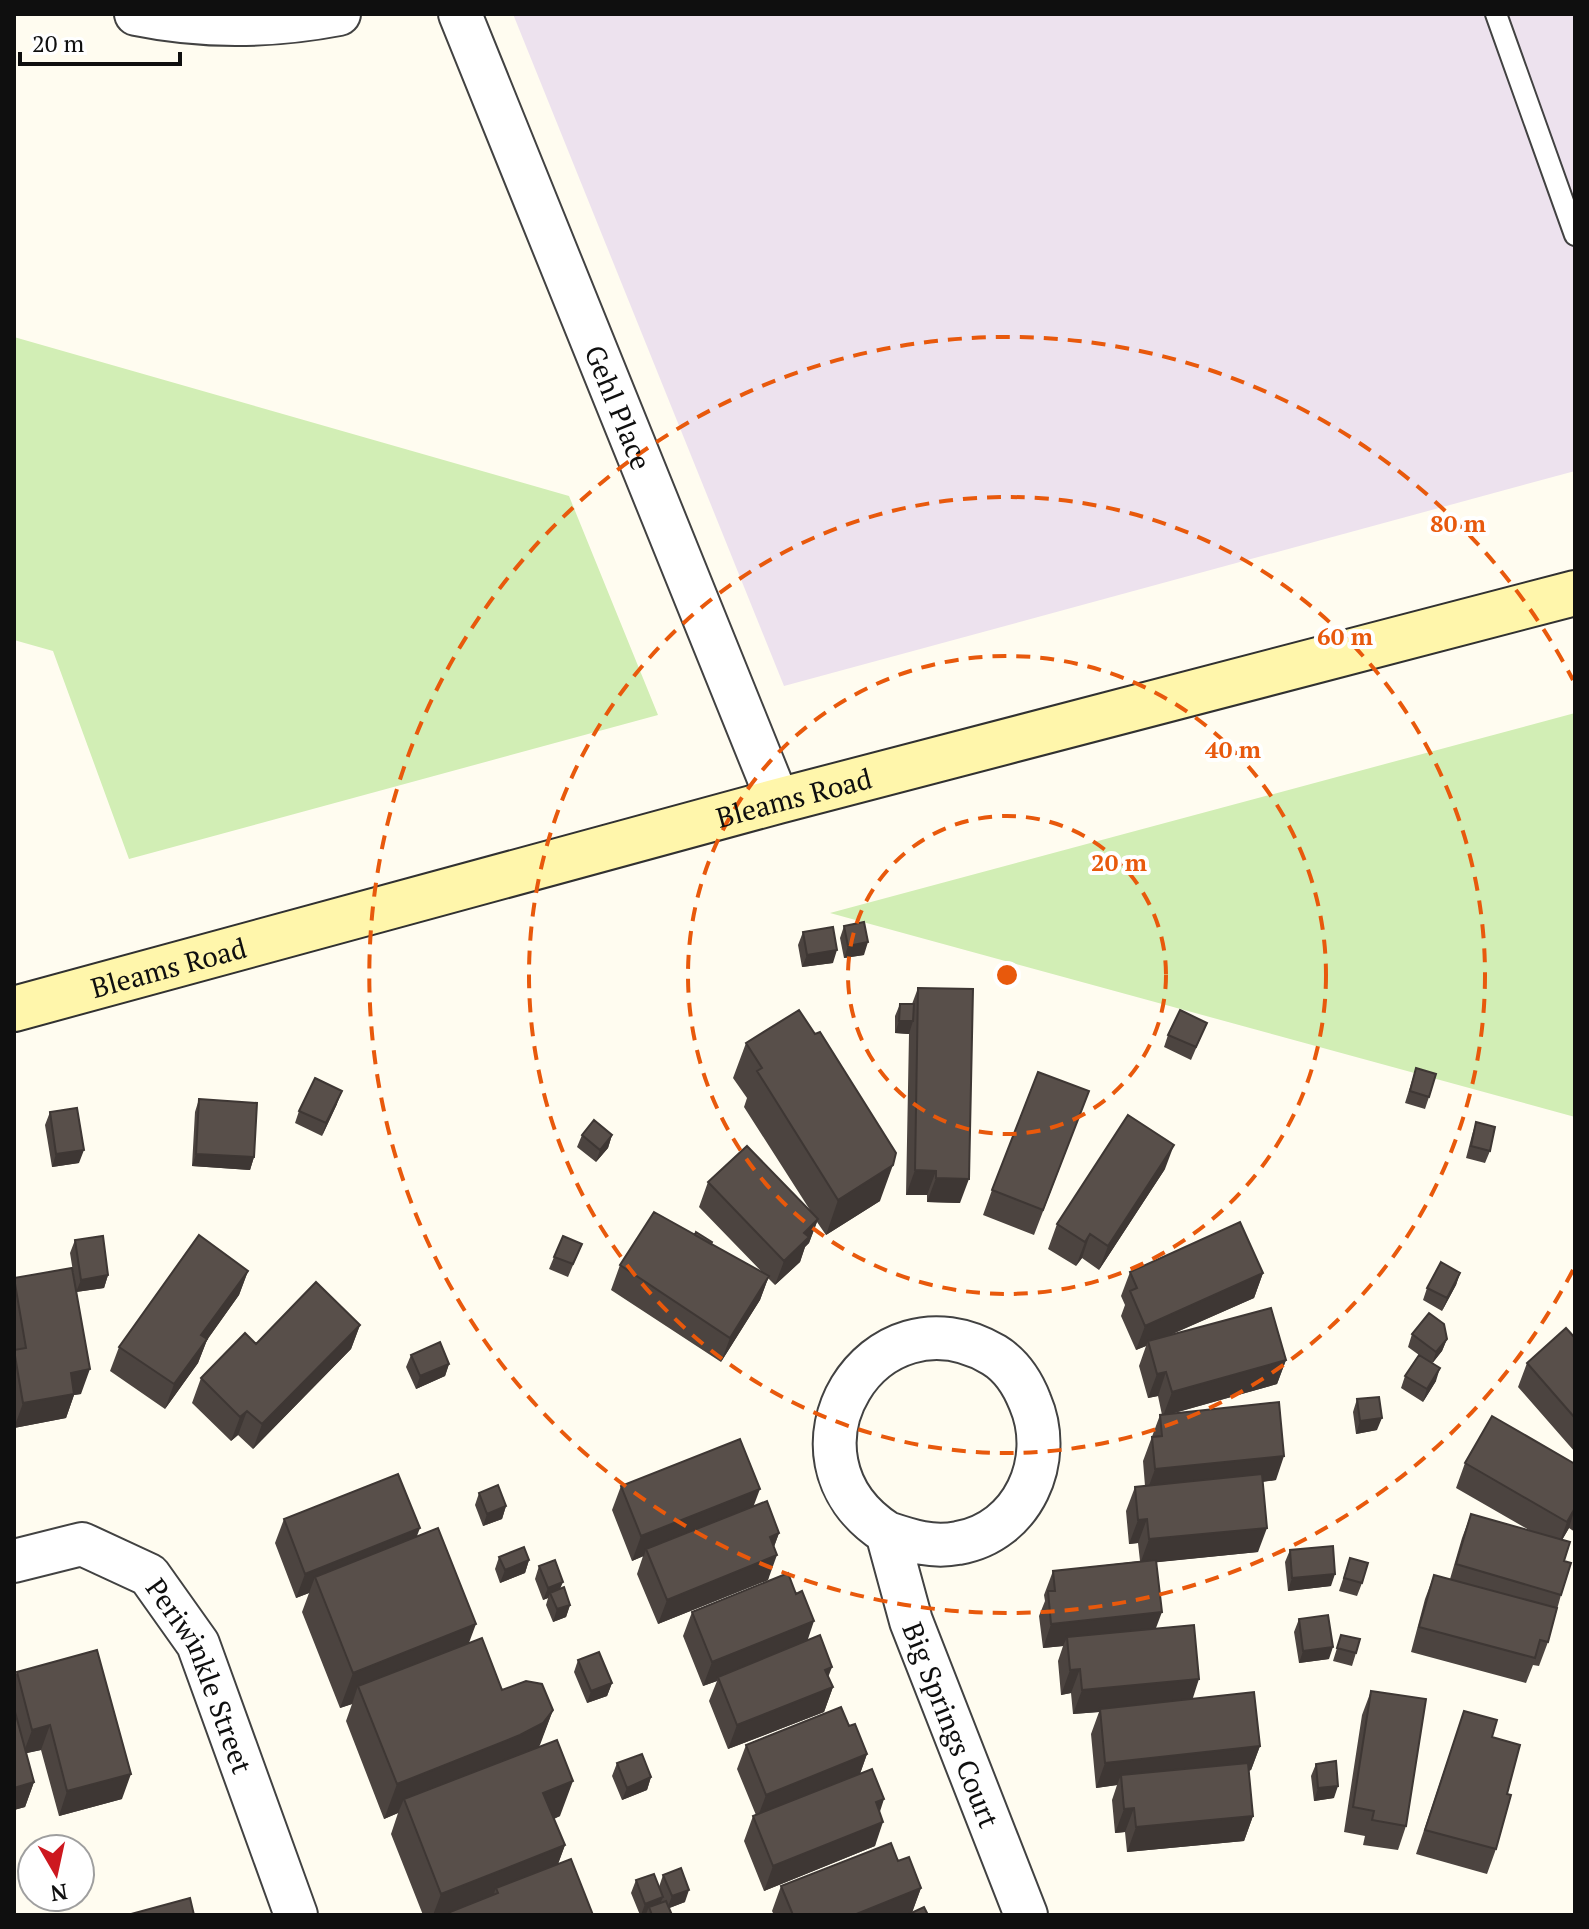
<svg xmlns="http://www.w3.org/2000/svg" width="1589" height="1929" font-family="'PT Serif',serif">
<rect width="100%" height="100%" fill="#fffcf0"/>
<!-- industrial -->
<path fill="#ede2ee" d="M513 14H1575V471L784 686Z"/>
<!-- green -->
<path fill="#d2eeb5" d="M14 337 569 496 658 715 129 859 53 651 14 640Z
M1575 713V1117L830 913Z"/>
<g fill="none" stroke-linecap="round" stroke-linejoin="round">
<defs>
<path id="lane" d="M1496 14 1575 235"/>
<g id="street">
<path d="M136 14C204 28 271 27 339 14"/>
<path id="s1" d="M460 14 778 801"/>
<path id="s2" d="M887 1533C911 1541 932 1548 958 1543 1023 1532 1055 1460 1030 1402 1023 1384 1012 1366 994 1355 873 1284 768 1456 887 1533L911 1621 1026 1915"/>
<path id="s3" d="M14 1561 82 1544 149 1575 198 1644 296 1915"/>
</g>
<g id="secondary">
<path id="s4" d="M14 1009 778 801 1575 593"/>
</g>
</defs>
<!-- lane casing -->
<use href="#lane" stroke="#424242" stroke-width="24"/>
<!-- street casing -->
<use href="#street" stroke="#424242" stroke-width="46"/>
<!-- secondary casing -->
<use href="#secondary" stroke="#313131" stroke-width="48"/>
<!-- lane -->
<use href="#lane" stroke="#fff" stroke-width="20"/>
<!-- street -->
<use href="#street" stroke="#fff" stroke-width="42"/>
<!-- secondary -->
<use href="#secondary" stroke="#fff6ab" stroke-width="44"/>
</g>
<!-- wall -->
<path fill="#4c4440" d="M844 926 864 955 844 958 840 938Z
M803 932 833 963 802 967 798 945Z
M918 988 960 1203 927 1202V1195H906L909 1034 895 1033V1016L900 1004H912Z
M1207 1023 1191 1060 1164 1047 1168 1035Z
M746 1043 880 1201 826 1235 817 1222 809 1243 805 1247 800 1262 775 1285 768 1278 760 1300 721 1362 611 1290 620 1265 711 1244 763 1273 699 1207 708 1182 810 1210 744 1107 747 1098 733 1078Z
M1416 1068 1429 1097 1425 1109 1405 1103Z
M1089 1091 1034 1235 983 1215 992 1190Z
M199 1099 254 1157 250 1170 192 1166 195 1112Z
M337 1104 322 1136 295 1123 299 1111Z
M50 1112 79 1163 52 1167 45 1125Z
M1476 1122 1490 1151 1485 1163 1466 1158 1472 1135Z
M582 1135H612L608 1148 596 1162 577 1147Z
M1165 1169 1099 1270 1082 1258 1076 1266 1048 1249 1057 1224Z
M75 1240 108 1275 104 1288 76 1292 81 1394 74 1395 66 1418 14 1428V1278L75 1284 70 1253Z
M582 1244 568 1277 549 1269 554 1257Z
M248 1271 239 1295 207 1340 198 1363 165 1409 110 1371 119 1347Z
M1130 1272 1263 1273 1254 1298 1168 1336 1286 1360 1277 1384 1171 1414 1276 1480 1263 1482 1258 1552 1157 1562 1156 1628 1192 1699 1260 1746 1251 1770 1249 1771 1253 1816 1244 1841 1127 1852 1125 1832 1115 1833 1112 1800 1117 1785 1096 1788 1091 1734 1099 1712 1073 1714 1071 1693 1061 1695 1058 1661 1063 1646 1043 1648 1039 1616 1045 1601 1044 1595 1053 1571 1140 1561 1138 1543 1129 1544 1126 1511 1135 1487 1145 1486 1143 1461 1160 1415H1162L1158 1396 1148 1398 1139 1366 1146 1346 1136 1350 1121 1316 1125 1305 1121 1296Z
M1460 1273 1456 1285 1442 1311 1423 1300 1427 1288Z
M360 1325 351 1349 253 1449 238 1435 231 1441 192 1403 201 1378 256 1344Z
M1412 1334 1447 1339 1442 1351 1432 1363 1436 1381 1423 1402 1401 1388 1405 1376 1419 1355 1408 1347Z
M1575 1338V1452L1518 1387 1527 1363Z
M411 1355 449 1364 445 1376 416 1389 406 1367Z
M1357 1399 1377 1430 1356 1434 1353 1412Z
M1465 1463 1575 1464V1532L1569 1528 1562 1540 1564 1561 1561 1595 1548 1642 1539 1666 1533 1665 1526 1683 1411 1652 1425 1599 1434 1575 1450 1579 1462 1538 1471 1514 1529 1530 1456 1488Z
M621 1486 754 1506 779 1533 774 1547 768 1580 658 1624 637 1574 643 1556 632 1561 612 1510Z
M479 1493 506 1506 502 1519 483 1526 475 1505Z
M284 1519 417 1537 469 1643 502 1690 553 1710 538 1748 560 1816 554 1819 565 1845 558 1864 593 1915H423L391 1834 398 1813 384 1819 346 1721 352 1704 340 1708 302 1612 309 1593 296 1598 275 1543Z
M1290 1550 1331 1586 1288 1591 1285 1562Z
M499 1557 529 1560 525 1573 500 1583 495 1569Z
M1350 1558 1362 1583 1357 1596 1339 1591Z
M539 1566 560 1588 570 1605 566 1617 553 1622 546 1605 548 1598 543 1600 535 1579Z
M692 1612 807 1641 828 1677 833 1687 824 1712 728 1749 709 1701 717 1681 703 1686 683 1636Z
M1299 1619 1329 1659 1299 1663 1294 1632Z
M1341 1635 1356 1653 1352 1666 1333 1661Z
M578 1660 612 1683 607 1696 587 1703 574 1672Z
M17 1672 122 1799 59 1816 41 1750 26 1753 34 1782 25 1807 14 1810V1679Z
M1371 1691 1406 1826 1398 1850 1363 1845 1365 1836 1344 1832 1362 1715Z
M1464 1711 1492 1737 1507 1794 1496 1849 1487 1874 1416 1854Z
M849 1726 867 1754 860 1774 880 1812 875 1846 764 1891 744 1841 753 1816 756 1815 737 1769 746 1745Z
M617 1763 651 1777 647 1790 622 1800 612 1776Z
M1316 1764 1334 1798 1314 1801 1311 1776Z
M898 1861 921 1888 912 1912 907 1915H774L772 1911 781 1886Z
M663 1875 685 1902 669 1908 672 1915H640L631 1893 636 1880 659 1887Z"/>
<!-- shaded-wall -->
<path fill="#3e3734" d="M868 942 864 955 844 958 848 946Z
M837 950 833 963 802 967 807 955Z
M899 1021H913L909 1034 895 1033Z
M342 1091 337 1104 322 1136 326 1123Z
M612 1135 608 1148 596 1162 600 1150Z
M1174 1145 1165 1169 1099 1270 1108 1246Z
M84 1150 79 1163 52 1167 56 1154Z
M196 1154 254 1157 250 1170 192 1166Z
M893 1165 880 1201 826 1235 838 1200Z
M915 1170 936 1171 927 1195H906Z
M936 1178 969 1179 960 1203 927 1202Z
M818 1219 809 1243 805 1247 800 1262 775 1285 784 1261 804 1233Z
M1090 1234 1082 1258 1076 1266 1085 1242Z
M248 1271 239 1295 207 1340 198 1363 165 1409 174 1384 201 1335Z
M1263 1273 1254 1298 1149 1344 1148 1341 1146 1346 1136 1350 1145 1326Z
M1460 1273 1456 1285 1442 1311 1447 1298Z
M108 1275 104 1288 76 1292 81 1280Z
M769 1276 760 1300 721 1362 730 1338Z
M360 1325 351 1349 253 1449 262 1424Z
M1447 1339 1442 1351 1432 1364 1436 1352Z
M1286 1360 1277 1384 1163 1416 1172 1392Z
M449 1364 445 1376 416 1389 420 1376Z
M1440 1368 1436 1381 1423 1402 1427 1389Z
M90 1369 81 1394 74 1395 66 1418 14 1428 23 1403 71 1373Z
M1166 1372 1158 1396 1148 1398 1157 1374Z
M247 1411 238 1435 231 1441 240 1417Z
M1382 1418 1377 1430 1356 1434 1360 1421Z
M1284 1456 1276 1480 1146 1494 1155 1469Z
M760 1489 751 1513 646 1549 644 1556 632 1561 641 1536Z
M506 1506 502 1519 483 1526 487 1514Z
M1575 1508 1569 1528 1558 1547 1567 1522Z
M1147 1519 1138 1543 1129 1544 1138 1520Z
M420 1528 411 1552 315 1577 309 1593 296 1598 305 1574Z
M1267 1528 1258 1552 1140 1564 1149 1539Z
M779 1533 770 1557V1537Z
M777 1555 768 1580 658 1624 667 1600Z
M529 1560 525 1573 500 1583 505 1570Z
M1335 1574 1331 1586 1288 1591 1292 1578Z
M563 1582 558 1594 550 1593 548 1598 543 1600 548 1588Z
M570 1605 566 1617 553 1622 557 1609Z
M1162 1612 1153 1636 1067 1637 1063 1646 1043 1648 1051 1624Z
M814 1621 806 1645 718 1677 717 1681 703 1686 712 1662Z
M476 1624 463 1659 358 1686 352 1704 340 1708 353 1673Z
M1333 1647 1329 1659 1299 1663 1303 1651Z
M832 1667 823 1691 833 1687 824 1712 728 1749 737 1725 825 1670Z
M1080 1669 1071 1693 1061 1695 1070 1670Z
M1199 1679 1191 1704 1100 1709 1099 1712 1073 1714 1082 1690Z
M612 1683 607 1696 587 1703 591 1691Z
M553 1710 540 1745 530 1758 404 1799 398 1813 384 1819 397 1784Z
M50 1725 41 1750 23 1754 32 1730Z
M1260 1746 1251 1770 1122 1785 1121 1775 1117 1785 1096 1788 1105 1763Z
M867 1754 858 1779 757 1819 766 1795Z
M131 1774 122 1799 59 1816 67 1791Z
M651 1777 647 1790 622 1800 627 1788Z
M573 1781 560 1816 530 1828 543 1793Z
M34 1782 25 1807 14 1810V1788Z
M1338 1786 1334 1798 1314 1801 1318 1788Z
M884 1799 876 1824V1802Z
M1134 1808 1125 1832 1115 1833 1124 1809Z
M1253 1816 1244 1841 1127 1852 1136 1827Z
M883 1822 875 1846 764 1891 773 1866Z
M565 1845 552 1880 498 1893 496 1888 490 1905 450 1912 449 1915H433L441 1894Z
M89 1882 84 1894 80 1895V1884Z
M921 1888 912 1913 906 1915H854Z
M689 1890 685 1902 667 1909 672 1896Z
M663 1897 658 1909 649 1907 646 1914 641 1915 645 1904Z"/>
<!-- building -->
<path fill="#584f4a" stroke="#3e3734" stroke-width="2" d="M864 922 868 942 848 946 844 926Z
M833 927 837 950 807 955 803 932Z
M918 988 973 989 969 1179 936 1178V1171L915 1170Z
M900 1004H914L913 1021H899Z
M799 1010 815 1034 820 1032 896 1153 893 1165 838 1200 757 1071 762 1068 746 1043Z
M1180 1010 1207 1023 1196 1047 1168 1035Z
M1416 1068 1436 1074 1429 1097 1410 1091Z
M1038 1072 1089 1091 1043 1210 992 1190Z
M315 1078 342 1091 326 1123 299 1111Z
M199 1099 257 1103 254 1157 196 1154Z
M77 1108 84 1150 56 1154 50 1112Z
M1128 1115 1174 1145 1108 1246 1090 1234 1085 1242 1057 1224Z
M594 1120 612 1135 600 1150 582 1135Z
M1476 1122 1495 1127 1490 1151 1471 1146Z
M747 1146 818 1219 804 1233 809 1237 784 1261 708 1182Z
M654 1212 769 1276 730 1338 620 1265Z
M1240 1222 1263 1273 1145 1326 1130 1291 1137 1288 1130 1272Z
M696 1232 712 1242 711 1244 695 1235Z
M199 1235 248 1271 201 1335 207 1339 174 1384 119 1347Z
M103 1236 108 1275 81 1280 75 1240Z
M563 1236 582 1244 573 1264 554 1257Z
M1441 1262 1460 1273 1447 1298 1427 1288Z
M72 1268 90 1369 71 1373 74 1394 23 1403 14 1350 26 1348 14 1278Z
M316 1282 360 1325 262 1424 247 1411 240 1417 201 1378 245 1333 256 1344Z
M1271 1308 1286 1360 1172 1392 1166 1372 1157 1374 1148 1341Z
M1429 1313 1444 1324 1447 1339 1436 1352 1412 1334Z
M1566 1328 1575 1338V1418L1527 1363Z
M440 1342 449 1364 420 1376 411 1355Z
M1419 1355 1440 1368 1427 1389 1405 1376Z
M1379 1397 1382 1418 1360 1421 1357 1399Z
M1279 1402 1284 1456 1155 1469 1152 1437 1162 1436 1160 1415Z
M1492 1416 1575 1464V1508L1567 1522 1465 1463Z
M740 1439 760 1489 641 1536 621 1486Z
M398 1474 420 1528 305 1574 284 1519Z
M1262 1474 1267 1528 1149 1539 1147 1519 1138 1520 1135 1487Z
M498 1485 506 1506 487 1514 479 1493Z
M767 1501 779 1533 770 1537 777 1555 667 1600 646 1549Z
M1471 1514 1570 1542 1564 1561 1571 1563 1561 1595 1456 1564Z
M438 1528 476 1624 353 1673 315 1577Z
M1333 1546 1335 1574 1292 1578 1290 1550Z
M524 1547 529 1560 505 1570 499 1557Z
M1350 1558 1368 1563 1362 1583 1344 1578Z
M555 1560 563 1582 548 1588 539 1566Z
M1156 1560 1162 1612 1051 1624 1048 1591H1055L1053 1571Z
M788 1573 796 1594 802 1591 814 1621 712 1662 692 1612Z
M1434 1575 1557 1608 1548 1642 1540 1640 1535 1658 1419 1627Z
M564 1587 570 1605 557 1609 550 1593Z
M1328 1615 1333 1647 1303 1651 1299 1619Z
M1194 1625 1199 1679 1082 1690 1080 1669 1070 1670 1067 1637Z
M820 1635 832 1667 825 1670 833 1687 737 1725 718 1677Z
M1341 1635 1360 1639 1356 1653 1337 1648Z
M482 1638 502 1690 526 1681 542 1684 553 1710 543 1723 520 1735 397 1784 358 1686Z
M97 1650 131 1774 67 1791 50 1725 32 1730 17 1672Z
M599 1652 612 1683 591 1691 578 1660Z
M1371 1691 1426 1699 1406 1826 1372 1820 1374 1811 1353 1807Z
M1254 1692 1260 1746 1105 1763 1100 1709Z
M841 1707 849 1726 855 1724 867 1754 766 1795 746 1745Z
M14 1708 34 1782 14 1788Z
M1464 1711 1497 1720 1492 1737 1520 1745 1507 1794 1511 1795 1496 1849 1425 1830Z
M557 1740 573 1781 543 1793 565 1845 441 1894 404 1799Z
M642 1754 651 1777 627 1788 617 1763Z
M1336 1761 1338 1786 1318 1788 1316 1764Z
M1248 1763 1253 1816 1136 1827 1134 1808 1124 1809 1121 1775Z
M872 1769 884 1799 876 1802 883 1822 773 1866 753 1816Z
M891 1843 898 1861 909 1857 921 1888 854 1915H793L781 1886Z
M76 1845 77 1849H61Z
M571 1859 593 1915H451L450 1912 498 1893 496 1888Z
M85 1866 89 1882 80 1884V1867Z
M681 1868 689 1890 672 1896 663 1875Z
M654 1874 663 1897 645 1904 636 1880Z
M190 1898 194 1915H131V1914Z
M666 1901 672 1915H652L649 1907Z
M924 1907 928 1915H907Z"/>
<!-- distance rings -->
<g fill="none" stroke="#e8590c" stroke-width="4" stroke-dasharray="14 10">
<circle cx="1007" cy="975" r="159"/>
<circle cx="1007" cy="975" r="319"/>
<circle cx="1007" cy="975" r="478"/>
<path d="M1573 1270A638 638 0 1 1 1573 680"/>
</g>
<g text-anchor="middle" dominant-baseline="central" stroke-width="8" stroke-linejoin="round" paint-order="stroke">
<!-- street labels -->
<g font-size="28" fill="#0f0f0f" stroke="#fff">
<text stroke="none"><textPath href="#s1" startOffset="424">Gehl Place</textPath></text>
<text stroke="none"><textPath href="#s4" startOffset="808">Bleams Road</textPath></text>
<text stroke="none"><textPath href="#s4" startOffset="160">Bleams Road</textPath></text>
<text stroke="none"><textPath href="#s3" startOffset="258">Periwinkle Street</textPath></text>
<text stroke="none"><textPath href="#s2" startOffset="848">Big Springs Court</textPath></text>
</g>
</g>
<circle cx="1007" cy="975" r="12" fill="#e8590c" stroke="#fff" stroke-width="4"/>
<g font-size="24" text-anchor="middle" font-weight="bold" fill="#e8590c" stroke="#fff" stroke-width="8" stroke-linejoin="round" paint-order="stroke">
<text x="1458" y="532">80 m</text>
<text x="1345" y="645">60 m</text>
<text x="1233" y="758">40 m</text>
<text x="1119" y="871">20 m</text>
</g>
<!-- border -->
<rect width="1589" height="1929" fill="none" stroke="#0f0f0f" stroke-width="32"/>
<!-- north arrow -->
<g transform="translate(56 1873) rotate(171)"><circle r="38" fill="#ffffff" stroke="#9f9f9f" stroke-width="2"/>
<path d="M0-6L14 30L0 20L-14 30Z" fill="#cd181f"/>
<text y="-12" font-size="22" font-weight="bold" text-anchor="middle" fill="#0f0f0f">N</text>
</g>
<!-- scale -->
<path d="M20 52v12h160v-12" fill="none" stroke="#0f0f0f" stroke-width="4"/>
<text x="32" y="52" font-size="24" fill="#0f0f0f" stroke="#ffffff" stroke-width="6" paint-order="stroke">20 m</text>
</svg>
